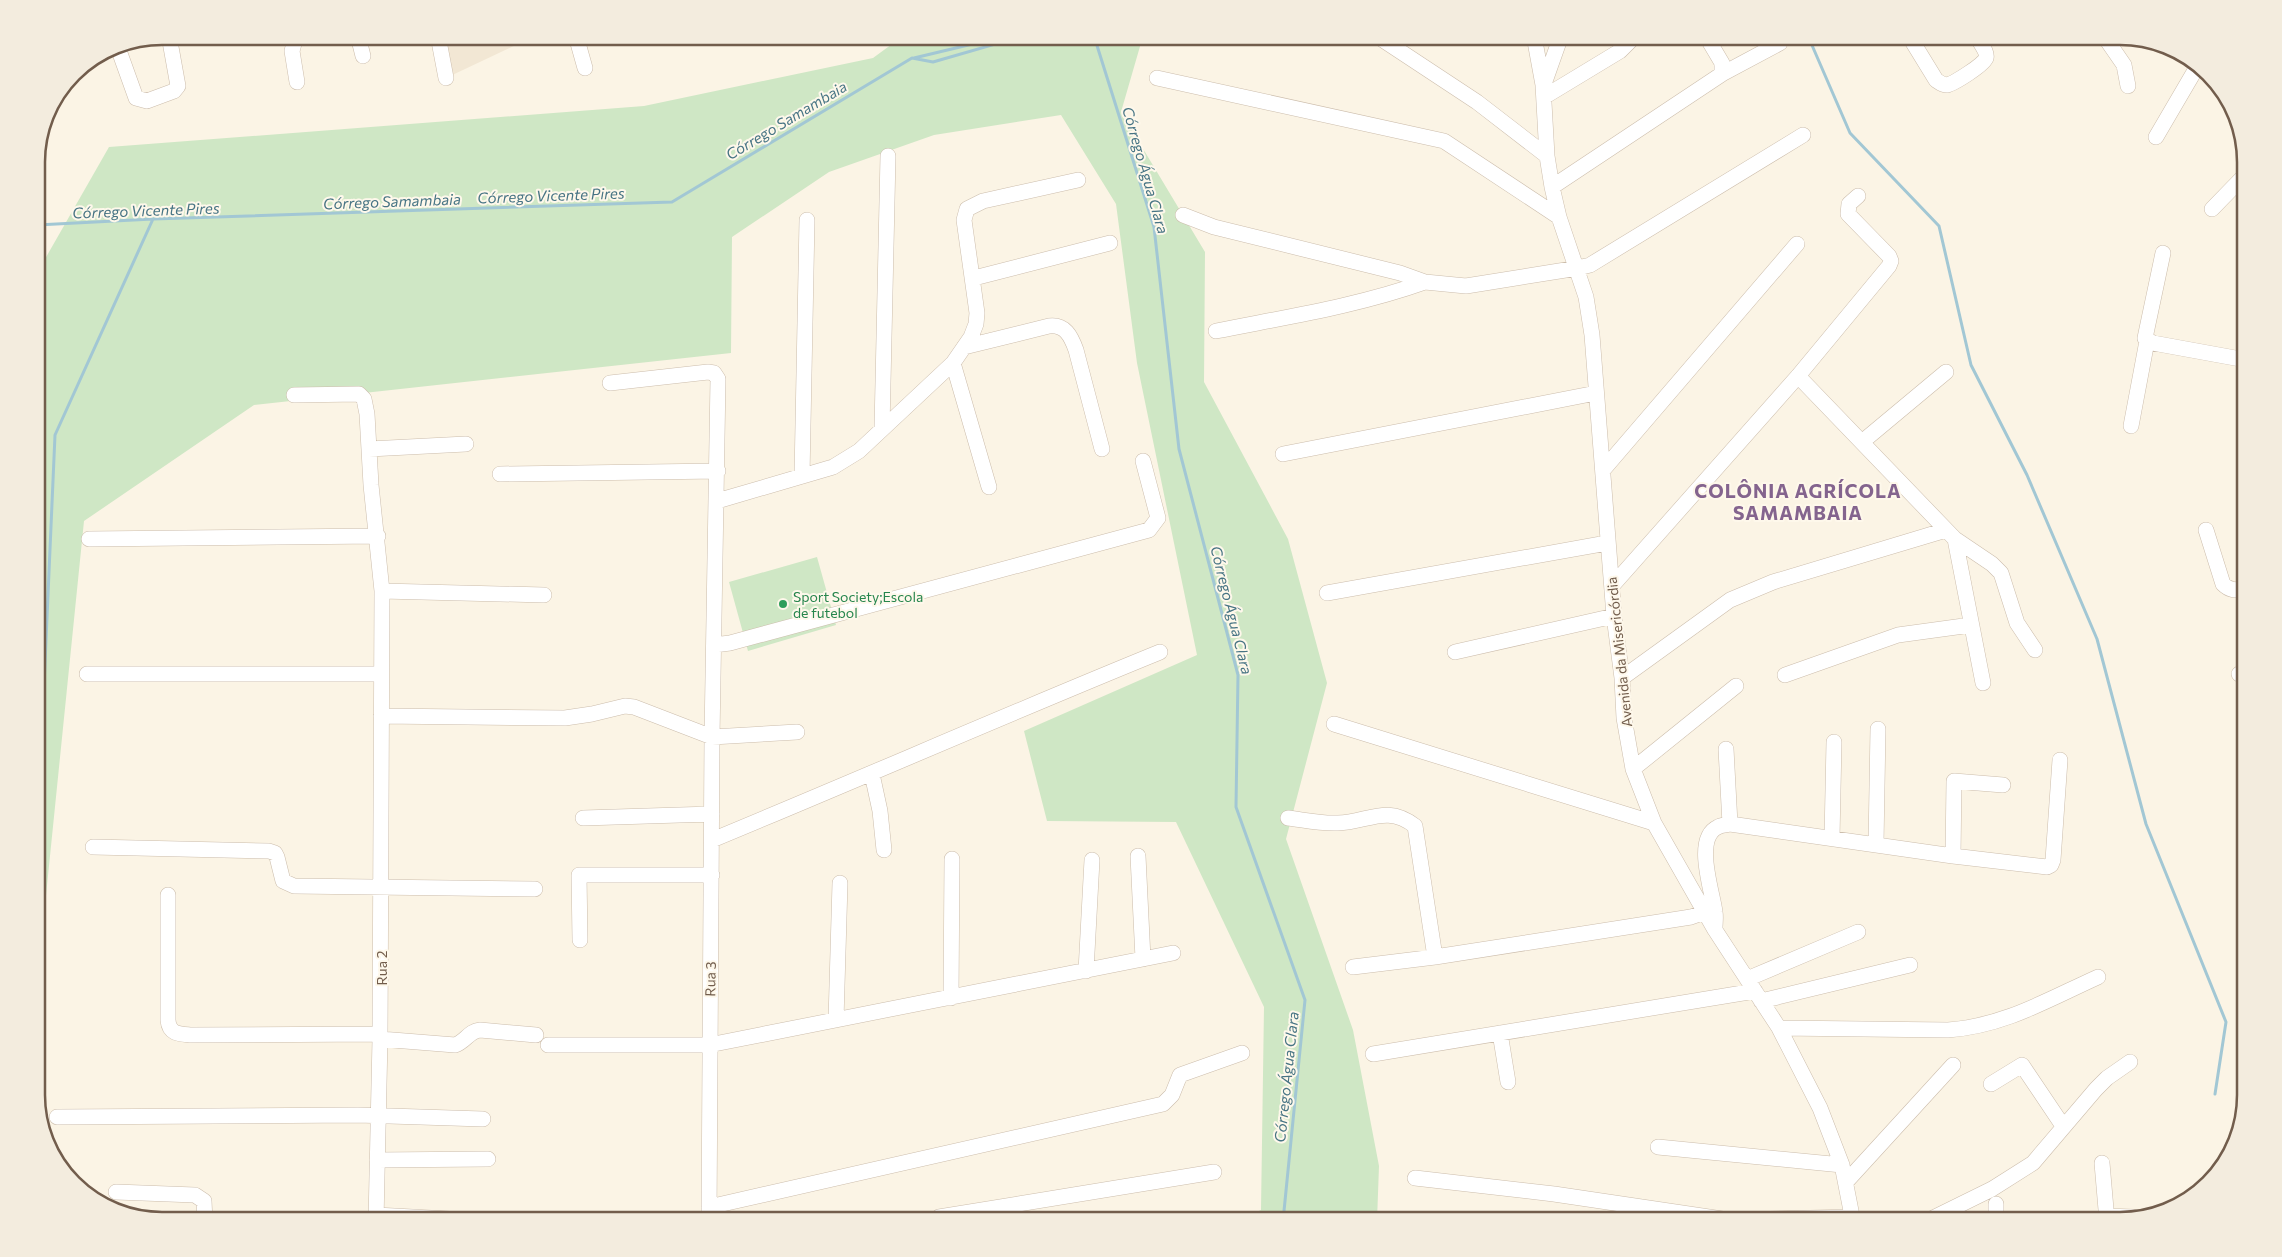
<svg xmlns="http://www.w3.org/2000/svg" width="2282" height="1257" font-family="Commissioner,sans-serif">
<rect width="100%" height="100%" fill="#fbf4e5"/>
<!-- residential -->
<path fill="#f2e7d4" d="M440 36H535L446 78Z"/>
<!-- green -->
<path fill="#cfe7c5" d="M903 36H1143L1121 112 1205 252 1204 382 1288 539 1327 683 1286 839 1353 1030 1379 1166 1377 1221H1236L1261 1210 1264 1007 1176 822 1047 821 1024 731 1197 655 1137 363 1116 204 1061 115 934 135 829 172 732 237 731 353 254 405 84 521 37 984V273L109 147 644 106 873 58Z
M817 557 836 625 748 651 729 582Z"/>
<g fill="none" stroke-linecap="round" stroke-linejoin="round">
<!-- stream -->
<path stroke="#a2c7d4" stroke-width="3" d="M1094 36 1154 227 1179 449 1238 675 1236 807 1305 1000 1283 1221
M1808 36 1850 133 1939 226 1971 365 2027 475 2097 639 2146 824 2226 1022 2215 1094
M914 58 1006 36
M37 225 153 219 672 202 912 58 933 62 1023 36
M37 846 55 435 153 219"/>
<defs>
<path id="minor" d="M296 36 292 51 297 82
M358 36 363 56
M438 36 446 78
M576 36 585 68
M1377 36 1477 102 1547 156
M1534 36 1543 85 1547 156 1552 187 1559 217 1586 297 1592 335 1614 616 1622 678 1624 718 1633 769 1654 823 1715 930 1779 1028 1820 1108 1842 1165 1853 1221
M1706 36 1722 63V74
M1909 36 1936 80C1939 82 1942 85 1947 85 1953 84 1985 64 1986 58 1988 52 1979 42 1977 36
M2104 36 2124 65 2128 86
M117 45 136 98 147 101 174 91 178 86 169 36
M1157 78 1444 141 1559 217
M1544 84 1561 36
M1544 97 1620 51 1635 36
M2156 137 2197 67
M1552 187 1722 74 1780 43
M2212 209 2246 174
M1183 215 1214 227 1400 273 1425 282 1466 286 1578 268 1590 265 1803 135
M2163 253 2145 338 2153 343 2246 360
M974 278 1110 243
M1216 331C1286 317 1358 306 1425 282
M964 347 1049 326C1065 324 1071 336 1076 350L1102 449
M953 363 989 487
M1798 376 1955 539 1992 564 2001 573 2017 623 2035 650
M610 383 708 372 714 373 718 379 712 737 709 1221
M294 395 359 394 364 399 367 414 371 485 382 591 380 1039 376 1221
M2131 426 2147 341
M882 428 888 156
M1862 442 1946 372
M369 449 466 444
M1283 454 1596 393
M1603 470 1797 244
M500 474 718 471
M802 476 807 220
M717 501 833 467 859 451 953 363 971 337 976 324 977 313 964 220 967 209 983 201 1078 180
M2206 530 2223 584C2230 591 2236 590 2246 590
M89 539 378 536
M1955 539 1983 683
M1612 586 1798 376 1889 266 1891 261 1889 256 1848 214 1849 204 1858 196
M382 591 544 595
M1327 593 1607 543
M714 645 730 643 1149 530 1158 518 1143 461
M1455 652 1614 616
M87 674H381
M2239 674 2246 673
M1785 675 1898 635 1971 625
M1622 678 1730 600 1773 582 1946 530
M381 716 565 718 592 714 625 706 634 707 712 737 797 732
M1334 724 1654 823
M1726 749 1730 824
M1633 769 1736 686
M872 774 880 811 884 850
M583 818 712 814
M1288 818C1304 820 1321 824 1338 823 1368 822 1387 804 1415 826L1435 957
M1832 838 1834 742
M712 840C862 778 1010 713 1160 652
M1876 844 1878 729
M93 847 269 851 275 853 277 857 283 881 294 886 535 889
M1138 856 1143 959
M1953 856 1954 781 2003 785
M168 895V1020C169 1034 179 1034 190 1035L380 1034
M1715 928C1715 923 1716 917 1715 912 1713 893 1693 838 1718 827 1721 825 1726 825 1730 824L1953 856 2047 867 2051 865 2053 860 2060 760
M580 940 579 875H712
M1353 967 1435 957 1691 917 1705 912
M1086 971 1092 860
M1747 979 1858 932
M951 998 952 859
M1761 1001 1910 965
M836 1020 840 883
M1779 1028 1948 1030C2004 1026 2047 1000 2098 977
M1500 1033 1508 1082
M380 1039 455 1045C465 1042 469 1031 480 1030L536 1035
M548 1045H709L1173 953
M1373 1054 1755 991
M1991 1084 2022 1065 2063 1126
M57 1117 358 1115 483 1119
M1658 1147 1842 1165
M377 1160 488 1159
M2102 1163 2107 1221
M1415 1178 1554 1194 1729 1220 1852 1217
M1846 1182 1953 1065
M116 1192 195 1195 204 1201 205 1221
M1996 1204V1221
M709 1207 1163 1104 1172 1095 1180 1075 1242 1053
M376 1215 486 1221
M2106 1216 2133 1217
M934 1221 939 1217 1214 1172
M1927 1221 1992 1189 2033 1163 2096 1089 2107 1078 2130 1062"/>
</defs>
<!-- minor casing -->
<use href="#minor" stroke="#ccbdac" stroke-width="16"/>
<!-- minor -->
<use href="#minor" stroke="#fff" stroke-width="15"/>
</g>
<!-- markers -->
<circle fill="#2e9e5b" stroke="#fef8eb" stroke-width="2" cx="783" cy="604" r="5"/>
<g text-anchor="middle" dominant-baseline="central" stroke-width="4" stroke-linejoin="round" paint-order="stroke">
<!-- leisure labels -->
<g font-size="14" fill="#27864d" stroke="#fef8eb" text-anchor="start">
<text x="793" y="596">Sport Society;Escola<tspan x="793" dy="16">de futebol</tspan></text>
</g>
<!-- street labels -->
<g font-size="14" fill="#725d4c" stroke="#fef8eb">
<text transform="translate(1619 652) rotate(-96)">Avenida da Misericórdia</text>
<text transform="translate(381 968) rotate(-90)">Rua 2</text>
<text transform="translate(710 979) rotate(-89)">Rua 3</text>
</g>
<!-- water labels -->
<g font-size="15" font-style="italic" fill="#477484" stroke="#fef8eb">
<text transform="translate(786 120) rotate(-31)">Córrego Samambaia</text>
<text transform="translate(1146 170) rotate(74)">Córrego Água Clara</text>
<text transform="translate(551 195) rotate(-2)">Córrego Vicente Pires</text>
<text transform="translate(392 201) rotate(-2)">Córrego Samambaia</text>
<text transform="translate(146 210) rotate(-2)">Córrego Vicente Pires</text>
<text transform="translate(1232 610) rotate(76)">Córrego Água Clara</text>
<text transform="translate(1286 1077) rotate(-84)">Córrego Água Clara</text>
</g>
<!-- district labels -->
<g font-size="19" font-weight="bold" letter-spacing="1" fill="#84648e" stroke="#fef8eb">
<text x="1798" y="490">COLÔNIA AGRÍCOLA<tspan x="1798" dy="22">SAMAMBAIA</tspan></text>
</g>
</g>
<!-- crop -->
<path d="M0 0H2282V1257H0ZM162 45H2120A117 117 0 0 1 2237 162V1095A117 117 0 0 1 2120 1212H162A117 117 0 0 1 45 1095V162A117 117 0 0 1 162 45Z" fill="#f3ecde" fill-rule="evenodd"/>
<path fill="none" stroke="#725d4c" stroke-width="2.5" d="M162 45H2120A117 117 0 0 1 2237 162V1095A117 117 0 0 1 2120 1212H162A117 117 0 0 1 45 1095V162A117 117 0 0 1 162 45Z"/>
</svg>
